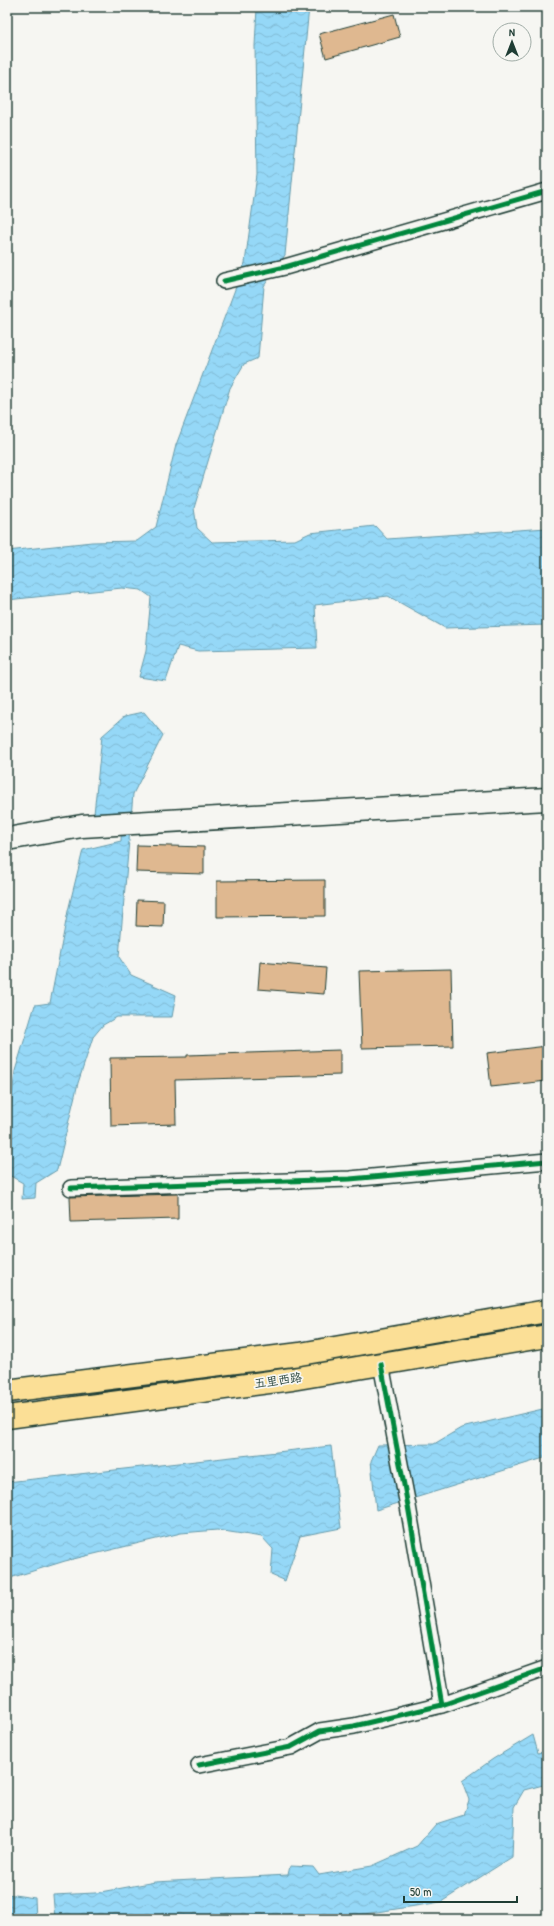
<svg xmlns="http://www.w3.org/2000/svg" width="554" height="1926" font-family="'Patrick Hand','LXGW WenKai TC',sans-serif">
<defs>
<pattern id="water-waves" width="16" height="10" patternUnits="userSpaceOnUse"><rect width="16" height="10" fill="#95d8f7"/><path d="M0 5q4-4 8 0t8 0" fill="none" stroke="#80bad4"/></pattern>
</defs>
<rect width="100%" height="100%" fill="#f6f6f2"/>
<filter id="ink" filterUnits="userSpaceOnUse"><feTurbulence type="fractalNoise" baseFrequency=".025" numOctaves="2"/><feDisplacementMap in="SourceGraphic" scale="8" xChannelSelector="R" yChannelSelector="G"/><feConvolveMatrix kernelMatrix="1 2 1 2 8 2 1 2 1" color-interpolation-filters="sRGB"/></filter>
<g filter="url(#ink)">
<!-- water -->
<path fill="url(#water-waves)" stroke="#669aa9" d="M257 7H309L285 255 264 286 258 358 244 364 230 388 194 508 197 528 212 542 295 540 310 533 375 526 387 539 547 528V625L445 628 388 596 315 605 317 648 198 651 178 646 166 681 139 677 146 651 151 597 141 590 122 588 7 600V551L92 542 137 541 156 527 176 445 245 263 257 175 255 46Z
M144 712 163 735 133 794 119 957 131 975 176 995 172 1017H117L103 1025 93 1037 78 1083 57 1170 36 1183 35 1198 22 1199 23 1183 7 1174V1140L15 1071 35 1005 50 1003 68 911 83 850 121 841 122 813 94 814 102 736 125 716Z
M547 1408V1457L376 1510 371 1461 378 1445 434 1444 461 1428Z
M331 1446 341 1528 300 1536 285 1581 271 1575 273 1549 262 1537 217 1530 181 1533 65 1561 7 1579V1482Z
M533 1735 538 1753 547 1751V1784L524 1790 514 1807 512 1857 441 1902 332 1919H55L53 1895 95 1893 155 1882 288 1875 290 1866 313 1867 319 1875 372 1866 417 1846 436 1824 464 1815 469 1800 462 1781 493 1759Z
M7 1894 35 1898 36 1919H7Z"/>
<!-- building -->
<path fill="#dfb890" stroke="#1f3d34" d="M394 14 400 37 326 58 319 34Z
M137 845 204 847V874L136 872Z
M325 880V916L217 917V881Z
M137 900 164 901 163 927 136 926Z
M260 962 326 968 324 994 258 989Z
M451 969 453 1046 362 1048 359 971Z
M547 1046V1081L491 1087 487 1053Z
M340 1050V1075L175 1080 176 1124 111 1126 110 1058 187 1057V1055Z
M178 1194V1219L71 1222 70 1197Z"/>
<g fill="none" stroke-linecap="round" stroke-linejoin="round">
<defs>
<path id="street" d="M224 281 285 267 547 191
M71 1188 350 1179 547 1161
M381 1364 408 1506 442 1705
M199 1765 291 1747 320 1731 354 1726 442 1705 547 1668"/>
<path id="secondary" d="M7 839 82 826 547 799"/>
<path id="primary" d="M7 1391 300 1354 547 1311
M7 1417 292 1379 547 1336"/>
</defs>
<!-- street casing -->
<use href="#street" stroke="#1f3d34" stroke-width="18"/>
<!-- secondary casing -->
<use href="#secondary" stroke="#1f3d34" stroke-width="25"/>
<!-- primary casing -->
<use href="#primary" stroke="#1f3d34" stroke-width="25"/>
<!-- street -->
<use href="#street" stroke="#f6f6f2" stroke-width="15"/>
<!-- secondary -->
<use href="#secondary" stroke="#f6f6f2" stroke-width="22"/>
<!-- primary -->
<use href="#primary" stroke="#fbdf96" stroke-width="22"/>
<defs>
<path id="cycleway" d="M224 281 285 267 547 191
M71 1188 350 1179 547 1161
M381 1364 408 1506 442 1705
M199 1765 291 1747 320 1731 354 1726 442 1705 547 1668"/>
</defs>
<!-- cycleway casing -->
<use href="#cycleway" stroke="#f6f6f2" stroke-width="8"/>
<!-- cycleway -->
<use href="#cycleway" stroke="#00873e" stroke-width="5"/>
</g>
</g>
<g text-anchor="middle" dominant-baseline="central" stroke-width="3.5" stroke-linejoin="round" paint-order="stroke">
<!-- street labels -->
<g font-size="12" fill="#1f3d34" stroke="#f6f6f2">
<text transform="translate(278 1380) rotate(-8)">五里西路</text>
</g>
</g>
<!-- margin -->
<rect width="554" height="1926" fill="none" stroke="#f6f6f2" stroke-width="24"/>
<rect x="12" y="12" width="530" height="1902" fill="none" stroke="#1f3d34" stroke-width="1.5" filter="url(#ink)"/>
<!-- north arrow -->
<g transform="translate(512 42)"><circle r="19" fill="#f6f6f2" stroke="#a0aca6"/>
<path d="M0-3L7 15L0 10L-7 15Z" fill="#1f3d34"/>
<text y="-6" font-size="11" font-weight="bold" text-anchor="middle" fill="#1f3d34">N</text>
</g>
<!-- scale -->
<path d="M404 1896v6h113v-6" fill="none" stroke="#1f3d34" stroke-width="2"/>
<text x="410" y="1896" font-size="12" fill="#1f3d34" stroke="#f6f6f2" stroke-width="3" paint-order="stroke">50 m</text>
</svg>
